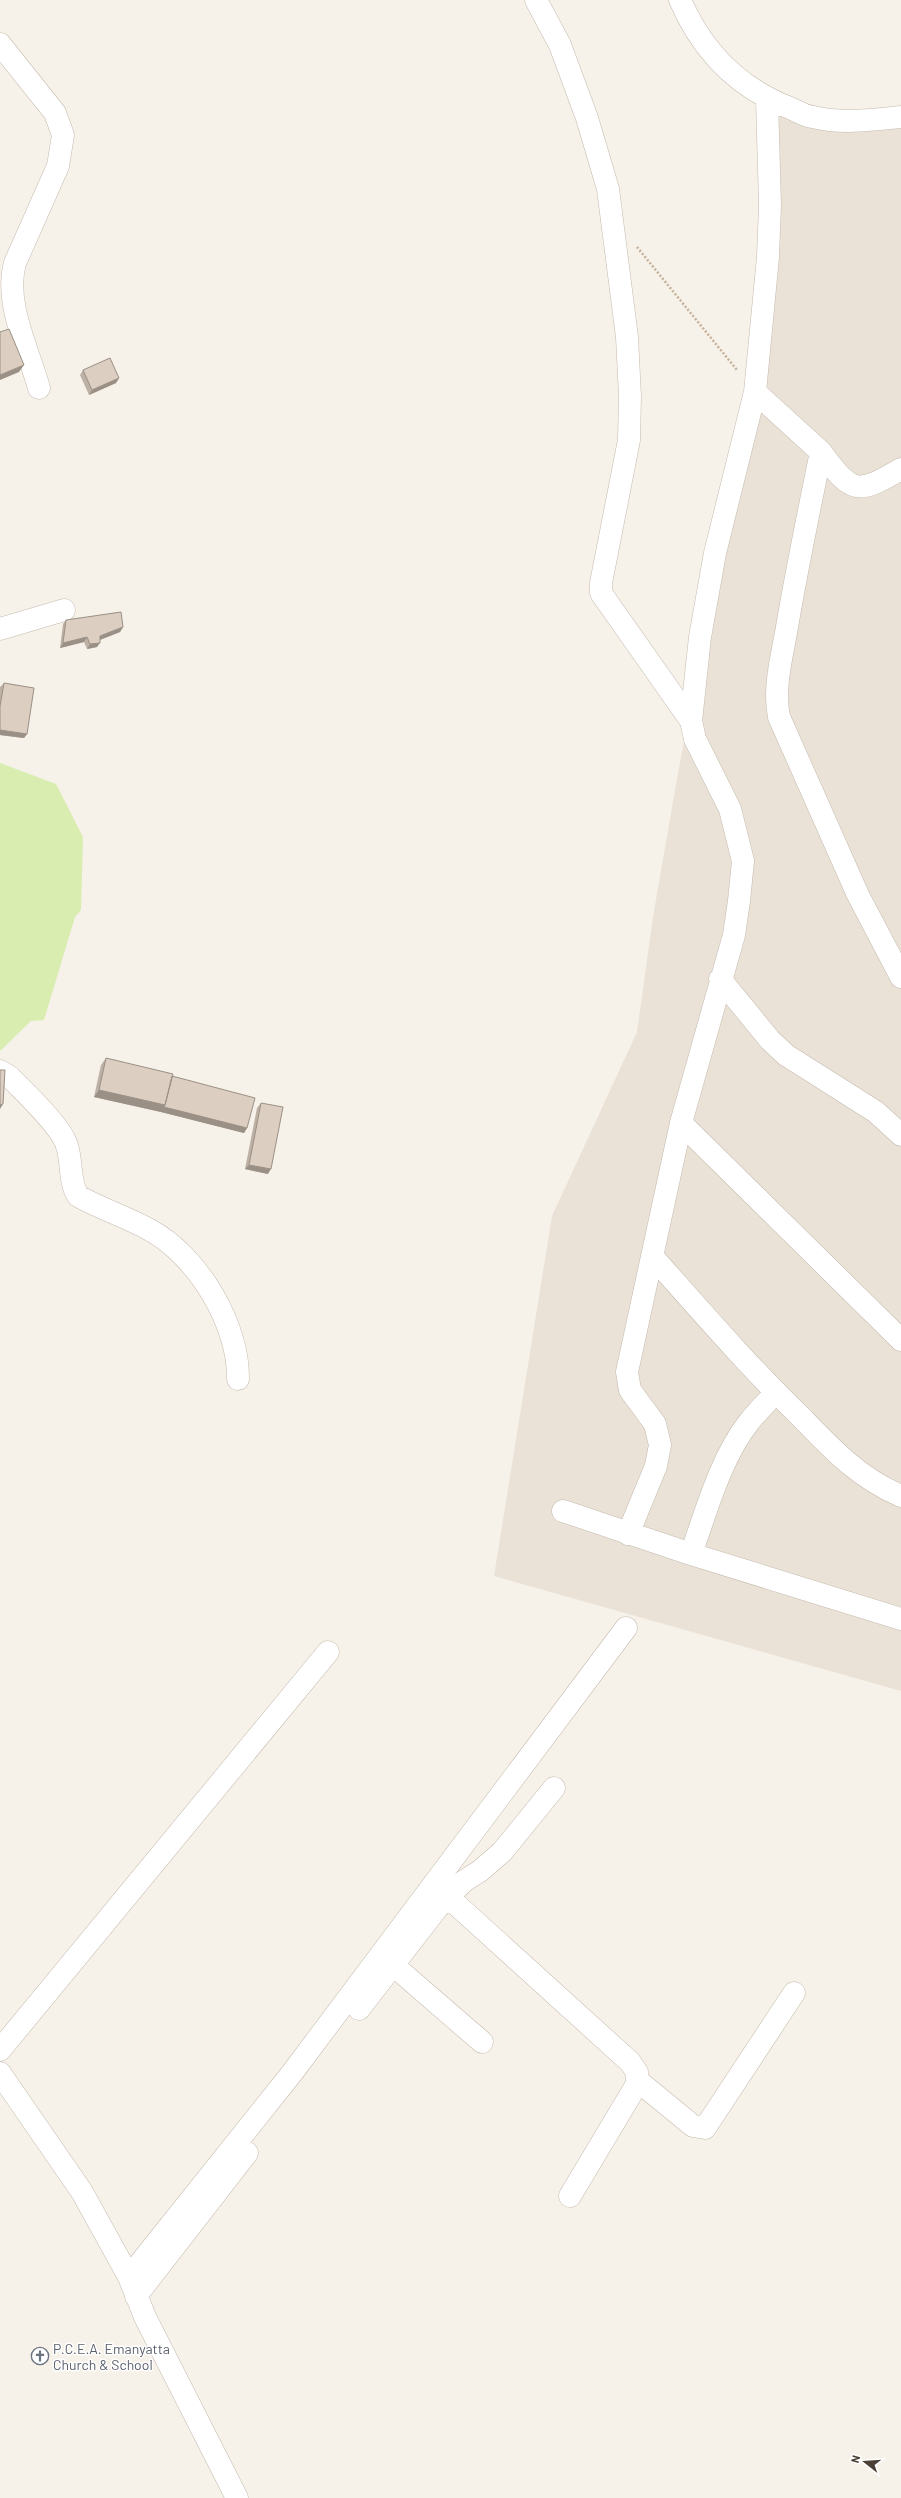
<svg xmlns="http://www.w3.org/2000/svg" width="901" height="2498" font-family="Barlow,sans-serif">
<rect width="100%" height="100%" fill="#f6f1e9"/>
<!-- residential -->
<path fill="#eae2d7" d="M774 93 811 111 901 109V1691L494 1576 552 1216 637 1032 653 917 678 773 736 473Z"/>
<!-- green -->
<path fill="#d8edaf" d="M0 763 56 784 83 837 81 910 75 917 44 1020 31 1021 0 1051Z"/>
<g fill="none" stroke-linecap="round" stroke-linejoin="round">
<defs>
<path id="minor" d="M536 0 560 45 587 118 608 189 627 337 630 396 629 440 601 583V593L691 721
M680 0C702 51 738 88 790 108 797 111 805 116 813 117 841 124 872 120 901 117
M0 44 55 113 63 135 58 166 15 263C4 302 28 349 39 388
M755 392 821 452C809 510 797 568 787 627 782 657 773 687 779 717L858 895 901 977
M821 452C852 494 857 495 901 469
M0 629 64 610
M720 979 770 1040 786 1055 876 1112 901 1135
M0 1071 10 1077C25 1093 59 1124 66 1143 73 1160 68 1180 78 1196 101 1209 127 1217 150 1230 198 1256 239 1325 238 1379
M681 1123 901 1340
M652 1256C701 1311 749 1367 802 1418 833 1450 859 1478 901 1496
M563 1511 691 1554 901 1619
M628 1534 656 1466 660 1445 655 1424 630 1390 627 1372 681 1123 734 935 739 901 743 861 730 809 695 739 691 721 700 637 715 553 755 392 768 257 770 205 767 99
M691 1554C706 1512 721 1457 749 1422 757 1412 767 1402 775 1393
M448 1897 630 2062 637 2072V2084L570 2196
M393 1965 482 2042
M359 2009 438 1907 464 1881 480 1871 502 1852 554 1788
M0 2050 328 1652
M0 2073 82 2192 129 2277 145 2317 237 2498
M637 2080 693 2126 705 2128 794 1993
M129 2277 292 2073 626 1628
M136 2296 247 2153"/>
</defs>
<!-- minor casing -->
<use href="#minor" stroke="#c5baae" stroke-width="23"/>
<!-- path -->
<path stroke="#c5b19a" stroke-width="2.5" stroke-dasharray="2 2" stroke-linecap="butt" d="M637 247 737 370"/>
<!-- minor -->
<use href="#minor" stroke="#fff" stroke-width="22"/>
</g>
<!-- wall -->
<path fill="#bdb1a5" d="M83 370 119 378 116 383 89 395 80 375Z
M66 620 123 627 120 632 100 640 97 647 87 649 84 642 60 648 63 624Z
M4 683 27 734 24 738 0 735V687Z
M106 1058 172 1076 247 1128 244 1133 161 1112 94 1097 101 1065Z
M261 1103 268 1174 245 1169 257 1108Z"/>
<!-- shaded-wall -->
<path fill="#9a9086" d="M24 365 19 372 0 380V375Z
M119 378 116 383 89 395 92 390Z
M123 627 120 632 97 641 100 636Z
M87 637 84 642 60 648 63 643Z
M100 643 97 647 87 649 90 644Z
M0 730 27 734 24 738 0 735Z
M99 1090 165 1105 247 1128 244 1133 161 1112 94 1097Z
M3 1104 0 1109V1105Z
M249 1165 271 1169 268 1174 245 1169Z"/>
<!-- building -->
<path fill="#dccec0" stroke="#9a9086" d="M9 329 24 365 0 375V332Z
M110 358 119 378 92 390 83 370Z
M121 612 123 627 100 636V643L90 644 87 637 63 643 66 620Z
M4 683 34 688 27 734 0 730V706Z
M106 1058 173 1074 165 1105 99 1090Z
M0 1070H5L3 1104 0 1105Z
M172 1076 255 1098 247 1128 164 1107 165 1105Z
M261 1103 283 1107 271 1169 249 1165Z"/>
<!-- icons -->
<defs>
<symbol id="church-ring" viewBox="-11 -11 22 22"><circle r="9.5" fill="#fff" stroke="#6b7280" stroke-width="1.5"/><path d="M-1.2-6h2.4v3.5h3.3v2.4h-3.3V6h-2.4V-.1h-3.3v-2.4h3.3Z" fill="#6b7280"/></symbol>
</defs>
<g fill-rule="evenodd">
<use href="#church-ring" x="30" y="2346" width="20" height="20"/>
</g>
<g text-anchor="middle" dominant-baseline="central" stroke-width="3" stroke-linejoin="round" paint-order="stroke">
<!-- worship labels -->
<g font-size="14" fill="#5b616d" stroke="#fff" text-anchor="start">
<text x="53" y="2348">P.C.E.A. Emanyatta<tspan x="53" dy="16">Church &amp; School</tspan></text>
</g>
</g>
<!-- north arrow -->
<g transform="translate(865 2462) rotate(287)" stroke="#ffffff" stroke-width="3" paint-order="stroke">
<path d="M0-3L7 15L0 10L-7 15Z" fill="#4a4036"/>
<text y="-6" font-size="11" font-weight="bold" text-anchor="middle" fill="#4a4036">N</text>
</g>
</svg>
